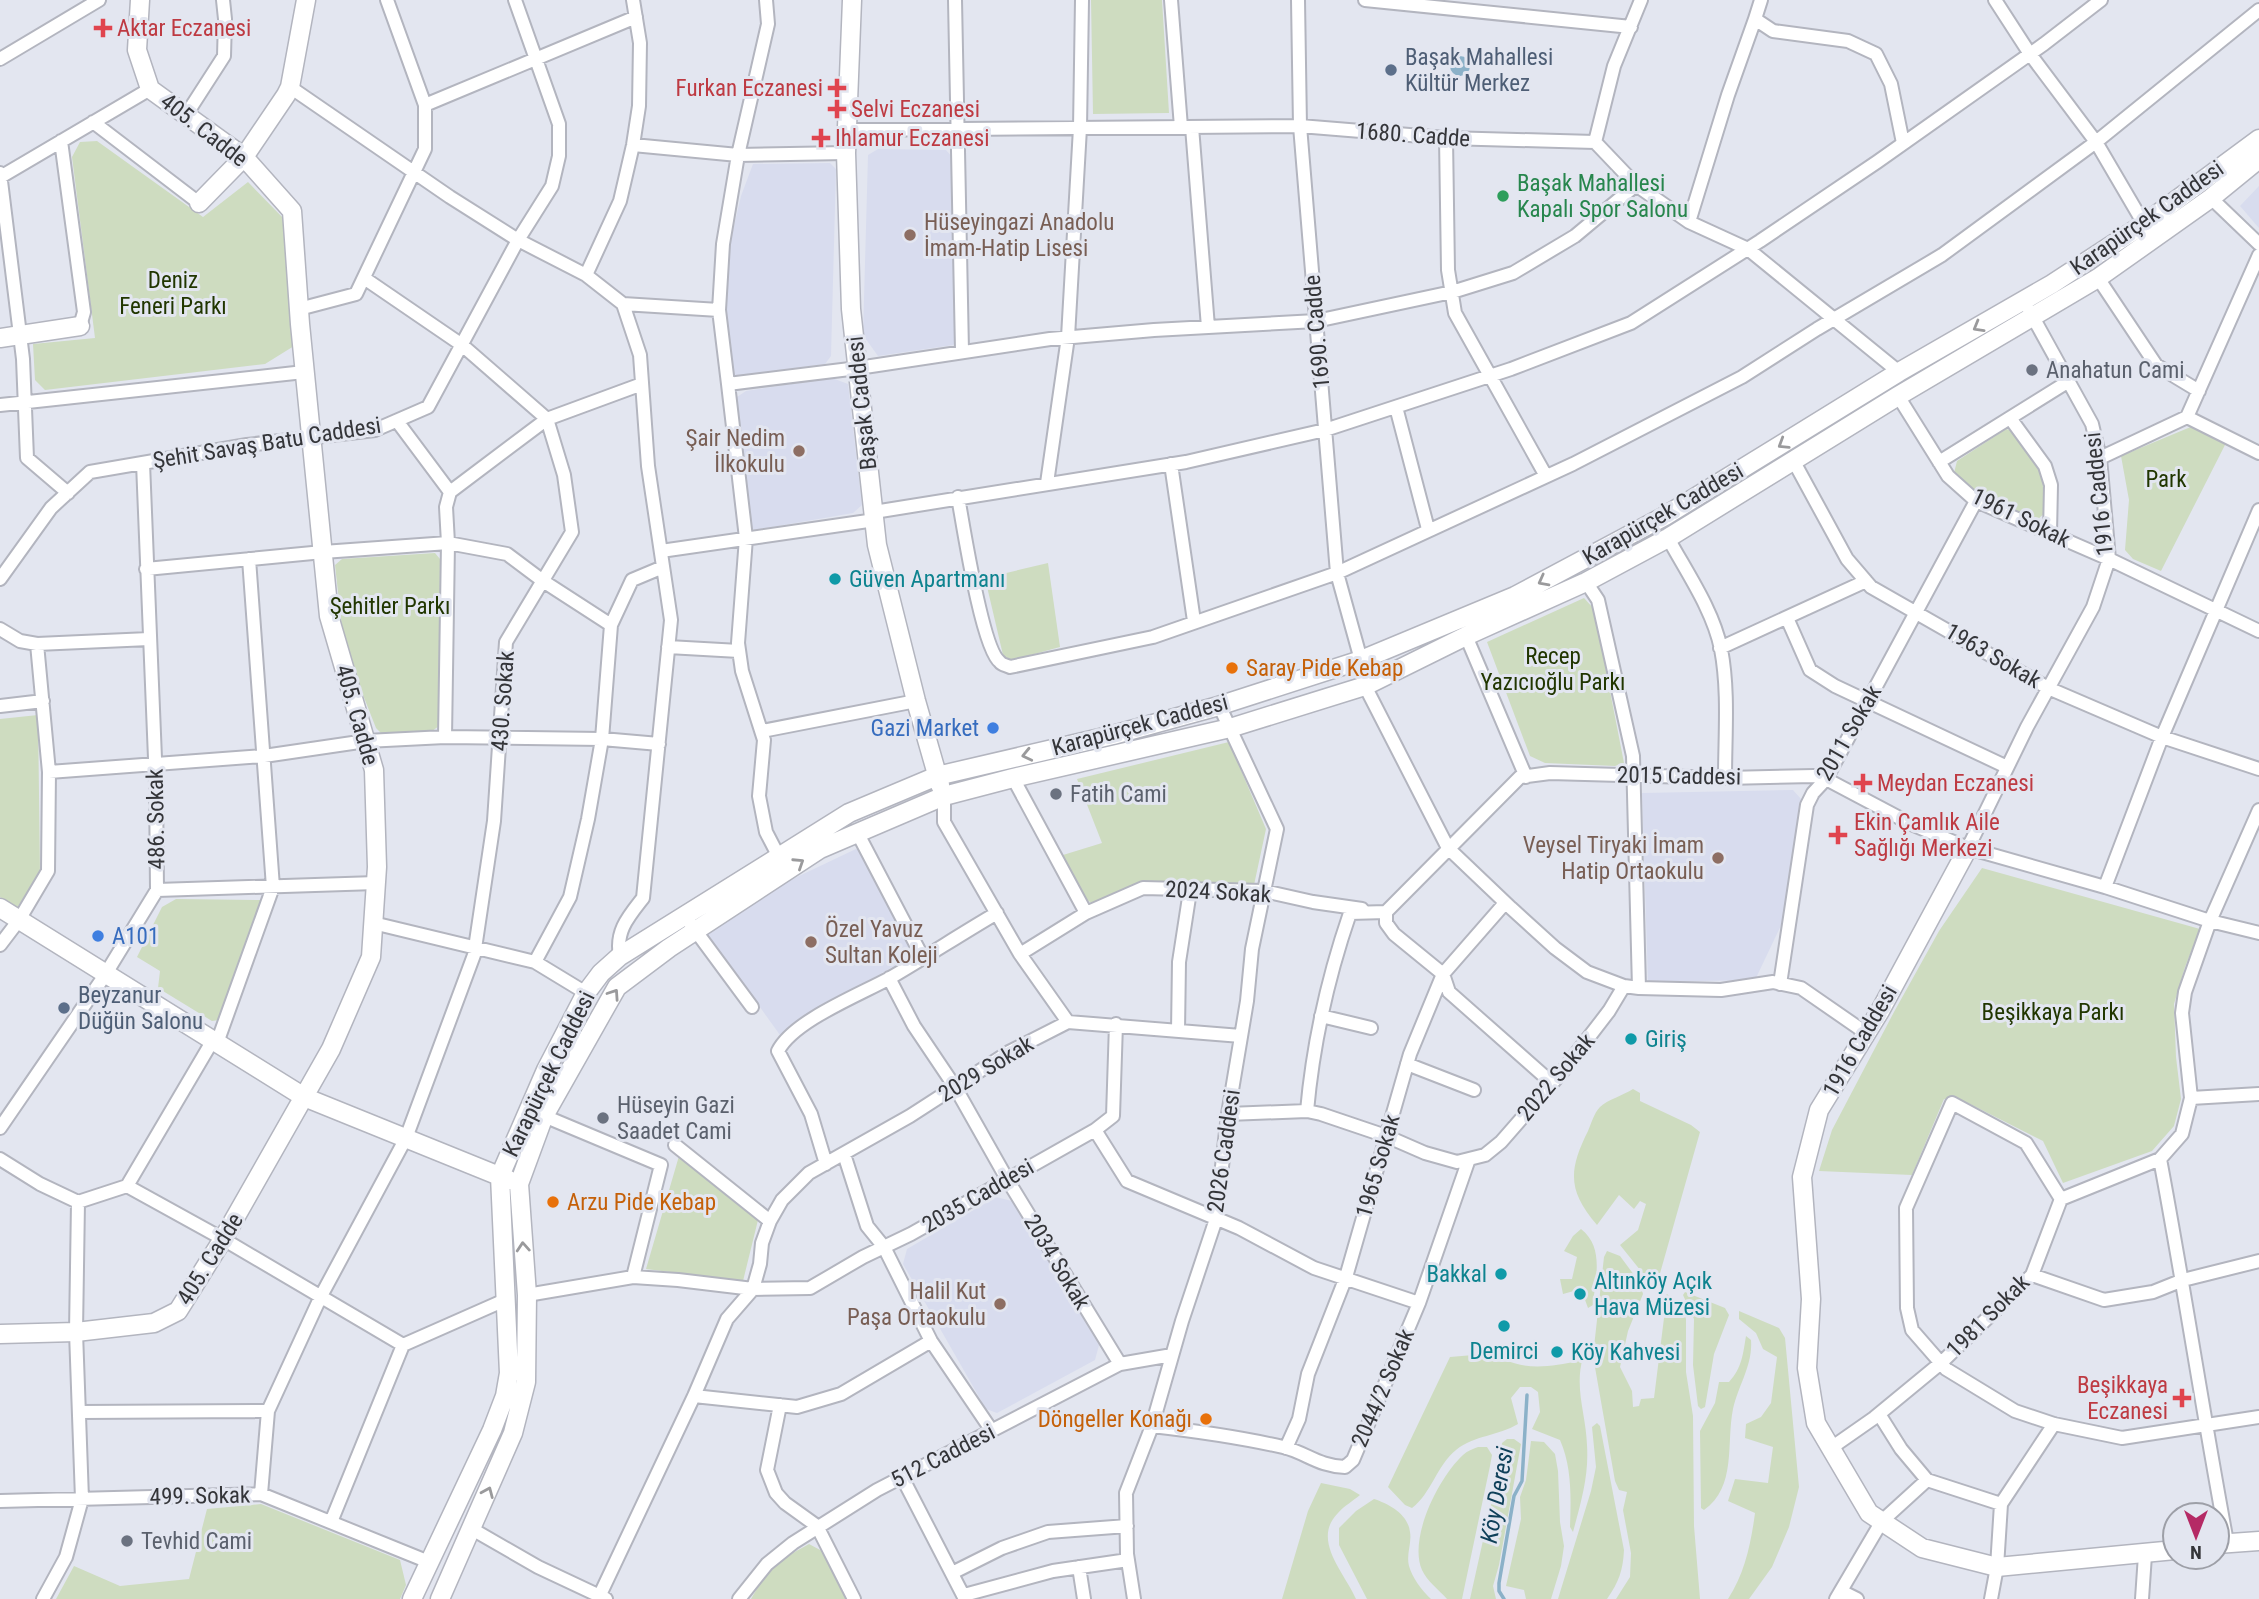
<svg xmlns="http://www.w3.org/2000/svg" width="2259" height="1599" font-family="'Roboto Condensed',sans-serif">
<rect width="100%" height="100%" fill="#e3e6f0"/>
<!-- built -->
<path fill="#d8dcee" d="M878 149 946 150 953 158 957 341 953 345 878 356 863 335 868 155Z
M830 163 836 169 831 356 825 364 738 376 733 374 730 370 723 295 728 252 741 196 753 164Z
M2259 186V228L2240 206Z
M832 378 848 384 862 505 853 513 754 530 748 522 737 397 746 391Z
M1793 790 1801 799 1785 917 1755 980 1648 982 1642 793Z
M858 848 916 954 841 996 780 1035 705 931 776 887Z
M996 1197 1012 1201 1099 1345 1095 1360 997 1413 986 1409 903 1264 907 1249Z"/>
<!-- green -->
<path fill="#cedcc0" d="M1091 0H1162L1169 113 1093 114Z
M97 141 203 217 248 182 284 219 294 346 265 364 45 390 35 380 33 344 95 338 72 157 80 142Z
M2193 426 2226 443 2161 571 2133 559 2125 550 2129 500 2121 456Z
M2006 429 2016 432 2042 474 2045 513 2038 519 1980 498 1954 473 1957 461Z
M435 553 440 559 439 726 428 734 381 733 376 728 350 662 342 628 335 565 342 559Z
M1048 563 1060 647 1009 661 1003 655 985 578Z
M1584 598 1594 609 1624 763 1615 766 1545 763 1530 756 1487 642Z
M38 715 40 872 17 908 0 897V719Z
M1229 742 1266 829 1254 885 1137 883 1093 904 1087 900 1063 855 1102 843 1077 779Z
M1982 868 2200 929 2185 967 2174 1004 2176 1057 2181 1099 2174 1126 2152 1151 2063 1183 2043 1141 1968 1103 1944 1099 1912 1175 1819 1171 1832 1130 1894 1012 1939 931Z
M176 899 264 900 219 1020 212 1021 158 988 160 971 137 957 162 907Z
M1633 1089 1640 1093V1101L1691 1125 1700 1132 1657 1284 1649 1281 1620 1245 1638 1230 1646 1204 1640 1201 1634 1209 1619 1195 1597 1225C1568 1191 1568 1171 1588 1131 1591 1124 1594 1113 1600 1107 1607 1100 1624 1095 1633 1089Z
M679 1156 758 1220 743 1281 646 1269Z
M1581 1229C1605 1248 1595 1278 1593 1305L1588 1308 1581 1289 1563 1294 1560 1279H1572L1577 1257 1564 1251 1573 1236Z
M1607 1251 1620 1256 1640 1283 1643 1294 1628 1331 1620 1367 1632 1391 1633 1407 1639 1406 1641 1399 1654 1398 1664 1318 1669 1314 1665 1297 1667 1294 1682 1308 1686 1319V1372L1693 1416 1694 1526 1700 1599H1616L1630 1577 1631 1553 1623 1510 1627 1492 1619 1490 1615 1481 1593 1356 1604 1257Z
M1685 1292 1725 1308 1729 1315 1714 1354 1705 1407 1701 1409 1698 1406 1693 1365 1694 1319 1683 1295Z
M1739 1311 1779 1328 1785 1338 1799 1487 1789 1527 1772 1567 1749 1599H1728C1745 1573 1751 1543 1755 1513L1728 1501 1735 1479 1768 1483 1773 1447 1745 1438 1746 1424 1761 1417 1771 1403 1777 1357 1763 1349 1756 1333 1739 1319Z
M1746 1336 1751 1340C1753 1365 1738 1386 1733 1409 1726 1443 1737 1487 1704 1510L1701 1508 1700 1431 1715 1403 1719 1382H1729C1742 1368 1743 1354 1746 1336Z
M1501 1350 1503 1359C1529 1371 1552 1366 1579 1361L1583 1357C1574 1388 1586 1414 1587 1445 1589 1476 1581 1502 1573 1532L1570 1527C1571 1498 1572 1467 1560 1440L1532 1429 1540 1412 1538 1392 1531 1387H1520L1511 1398 1518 1424C1498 1436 1475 1435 1456 1450 1437 1465 1431 1494 1412 1508L1405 1505 1388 1487 1450 1357 1485 1354Z
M1597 1423 1600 1426 1624 1550C1623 1570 1619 1582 1607 1599H1558L1591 1491 1596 1467 1592 1427Z
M1507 1439H1514L1521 1444 1499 1565 1493 1586 1496 1599H1470L1498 1473 1502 1443Z
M1531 1441 1544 1442 1555 1454 1558 1471 1560 1522 1564 1546 1561 1566 1551 1599H1526L1524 1590 1506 1586 1521 1519 1520 1497 1526 1480Z
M1478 1447H1487L1492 1455 1490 1466 1462 1599H1447C1439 1590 1427 1581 1422 1570 1408 1538 1439 1477 1463 1455 1467 1451 1473 1449 1478 1447Z
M1321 1483 1350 1489 1360 1495C1353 1501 1344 1506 1338 1513 1311 1540 1345 1573 1356 1599H1282L1308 1511Z
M1374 1499C1389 1504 1408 1514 1410 1532 1412 1543 1406 1554 1409 1566 1412 1577 1422 1591 1431 1599H1367L1339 1545V1528L1356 1511Z
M261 1504 400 1560 406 1585 400 1599H56L74 1566 120 1586 189 1579 207 1509Z
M809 1544 822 1551 846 1599H751C769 1567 778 1561 809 1544Z"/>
<!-- water -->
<path fill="#8bb1c8" d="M1450 66a10 10 0 1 1 20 0a10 10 0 1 1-20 0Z"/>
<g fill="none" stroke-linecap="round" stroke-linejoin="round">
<!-- stream -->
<path stroke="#8bb1c8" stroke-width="3.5" d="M1504 1599 1499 1591V1583L1514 1496 1522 1481 1527 1395"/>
<defs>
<path id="street" d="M955 0 962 351
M1171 0 1181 127
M1298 0 1300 126 1337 573 1361 660 1365 686 1448 848 1511 908 1555 948 1587 972 1624 986 1639 988 1721 990 1773 982 1801 988 1866 1033
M1365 0 1631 27
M1761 0 1755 19 1773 31 1848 41 1876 54 1891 84 1903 143
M1995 0 2030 54 2096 142 2144 224
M0 59 99 0
M290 87 450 197 518 240 586 275 623 304 719 310
M425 105 636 17
M186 115 224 56 225 19 223 0
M93 122 199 203
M1192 127 1208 327
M847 130 1300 126 1446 138 1595 142 1636 185 1689 222 1748 249 1899 372
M1446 138 1448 270 1455 313 1546 476
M61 141 84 312 80 326
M1595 142 1614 66 1641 0
M633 145 738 155 846 153
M0 173 23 359 27 458 68 493
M2 176 150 89
M2211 198 2259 244
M1689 222 1728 95 1755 19
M586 275 620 201 633 145 639 106 640 43 633 0
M2098 278 2156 365 2199 391
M299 309 356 294 425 149V105L387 0
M728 384 719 310 723 244 738 155 768 24 766 0
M1898 396 1948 476 1976 501 2109 559 2259 631
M0 405 304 372
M1396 407 1428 529
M2187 417 2259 255
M2187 417 2259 453
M2010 418 2045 466 2051 485 2050 533
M397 421 450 492
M2100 458 2187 417
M1793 460 1847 559 1871 587 2048 688 2162 737 2259 769
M1939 462 2069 381
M1171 464 1194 621
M1047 483 1068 337 1080 128 1082 0
M958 497C963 524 982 649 1000 662 1002 665 1006 665 1010 667L1153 637 1337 573 1573 464 1742 377 1817 329 1942 255 2096 142 2259 10
M874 512 1186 462 1325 430 1511 369 1631 323 1760 241 1877 162 2044 44 2101 0
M1668 538C1687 573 1713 610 1721 649 1729 691 1725 735 1725 778
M661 551 875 520
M146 569 323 552 448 543 507 554 543 581 611 625
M0 579 51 508 90 472 247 445 375 430 428 407 518 240 552 186 559 156V124L515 0
M1586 582 1598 600 1633 756 1639 988
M1787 618 1810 670 1835 686 2007 767
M0 629 20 641 37 644 149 639
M1466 636 1526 777
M668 647 739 651
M1720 648 1866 581
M0 706 43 701
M762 731 916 701
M445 737 448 543 446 507 450 492 547 419 642 384
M49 772 264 756 366 741 445 737 602 739 659 744
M1013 778 1086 913
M944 796V822L1020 954 1068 1022
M858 834 923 958
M1968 848 2027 727 2093 607 2109 559 2100 458 2092 424 2029 310
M779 857 766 832 759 796 764 740 742 671 738 643 746 538 728 384 858 368 1050 339 1154 330 1316 321 1452 292 1513 273 1575 236 1636 185
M2105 887 2162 737 2259 510
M157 890 376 883
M1386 912V923L1394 934 1443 974 1449 992 1552 1083
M684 915 752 1007
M373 923 535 962 586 993
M0 945 19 920 48 871 49 772 37 644
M1020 954 1086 913 1143 888 1264 891 1313 902 1362 909
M620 956C615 931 629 916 643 898L671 620 648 466 640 355 623 304
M535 962 570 897 588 819 602 739 611 625 632 580 663 567
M889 978 914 1026 955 1087 1007 1179 1120 1364
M1780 984 1807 805 1813 793 1826 779 1976 501
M1321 1016 1371 1028
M1178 1031 1179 962 1190 891
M217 1043 273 887 249 559
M1407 1064 1474 1090
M2191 1098 2259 1094
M1307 1111C1313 1044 1328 977 1350 913L1386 912 1520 777 1550 773 1725 778 1814 776 1826 779 1911 824 1968 848 2105 887 2210 921 2259 933
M1228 1114 1307 1111 1321 1114 1386 1136 1425 1153 1457 1162 1485 1155 1501 1142 1562 1072 1609 1011 1624 986
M544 1116 661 1165 633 1277
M0 1128 105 975 157 890 156 783 143 463
M1095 1130 1127 1181 1239 1228 1314 1268 1419 1303
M675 1145 770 1221
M844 1154 867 1226 884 1247 931 1341 992 1431
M0 1159 40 1184 78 1202 127 1186 213 1040
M2160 1159C2184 1286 2203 1414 2227 1542
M826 1164 811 1114 778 1051C793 1021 859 995 890 978 926 957 961 934 997 913
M127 1186 223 1239 403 1345 505 1300
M2061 1199 2026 1143 1952 1103 1906 1208 1907 1308 1912 1330 1946 1369 2015 1411 2054 1424 2122 1438 2259 1417
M2032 1275 2104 1300 2153 1292 2183 1280 2259 1261
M527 1295 633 1277 678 1280 753 1289 810 1288 863 1257 911 1234 1095 1130 1113 1116 1116 1024
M694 1396 797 1407 841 1394 931 1341
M780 1405 767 1470 776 1493 785 1503 817 1526 854 1599
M79 1412 268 1411
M1879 1414 1901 1449 1927 1480 2001 1504
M1152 1426C1196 1431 1239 1437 1283 1447 1307 1453 1318 1466 1345 1467L1353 1460 1419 1303 1469 1159
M1286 1448 1299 1419 1308 1374 1346 1277 1410 1054 1443 974 1505 903
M1831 1448 1874 1418 1942 1362 2032 1275 2061 1199 2160 1159 2182 1134 2191 1098 2182 1013 2185 992 2210 921 2259 810
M902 1477 965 1599
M261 1494 268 1411 321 1296 406 1138 474 955 494 821 506 642 572 532 564 475 547 419 462 345 364 278
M0 1501 261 1494 429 1562
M331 1522 403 1345
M472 1529 538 1567 606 1599
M1079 1567 1084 1599
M952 1573 1002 1548 1048 1532 1127 1526
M1841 1591 1857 1599
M964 1595 1053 1571 1128 1560
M43 1599 66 1557 82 1499 76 1332 78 1202
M598 1599 694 1396 727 1319 753 1289 760 1264 762 1243 770 1221 782 1200 809 1173 910 1116 1009 1052 1068 1022 1241 1036
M739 1599 767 1564 793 1543 877 1490 1120 1364 1172 1355
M1134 1599 1127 1554 1126 1493 1152 1426 1182 1321 1216 1219 1228 1114 1247 1001 1252 949 1277 829 1219 705
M1836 1599 1882 1521 1927 1480
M1991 1599 1997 1567 2001 1504 2054 1424
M2142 1599 2145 1555"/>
<path id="secondary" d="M852 0 846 153 851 309 877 545 916 701 940 785
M199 203 244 157 286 95 290 87 306 0
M0 338 80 326
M1968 848 1880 1011 1819 1110 1802 1177 1811 1299 1807 1368 1816 1423 1869 1513 1922 1548 1997 1567 2175 1550
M0 908 304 1097 509 1180
M0 1334 76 1332 154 1323 178 1311 223 1239 331 1049 371 957 377 867 374 770 329 616 300 324 292 211 244 157 150 89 137 50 140 0
M2217 1544 2259 1541
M412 1599 492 1430 505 1396 509 1373 500 1176 546 1070 586 993 601 973 620 956 849 813 937 776 1113 735 1215 707 1361 660 1515 596 1665 516 1899 372 2052 284 2144 224 2259 139
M440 1599 513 1433 526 1382 527 1295 519 1184 544 1116 617 987 669 948 820 849 944 796 1013 778 1230 728 1365 686 1466 636 1586 582 1668 538 1898 396 2098 278 2211 198 2259 159"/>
</defs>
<!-- street casing -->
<use href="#street" stroke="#b3b5bf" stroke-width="16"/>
<!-- secondary casing -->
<use href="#secondary" stroke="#b3b5bf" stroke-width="21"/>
<!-- street -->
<use href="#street" stroke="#fff" stroke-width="12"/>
<!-- secondary -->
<use href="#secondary" stroke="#fff" stroke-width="18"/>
</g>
<!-- one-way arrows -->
<defs><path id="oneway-chevron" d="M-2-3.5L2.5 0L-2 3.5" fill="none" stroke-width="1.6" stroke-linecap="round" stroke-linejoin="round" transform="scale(1.75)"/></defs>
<g stroke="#9a9a9c">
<use href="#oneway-chevron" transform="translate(1978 327) rotate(150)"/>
<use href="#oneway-chevron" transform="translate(1783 444) rotate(148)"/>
<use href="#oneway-chevron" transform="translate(1543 581) rotate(152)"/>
<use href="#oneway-chevron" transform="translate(1027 755) rotate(167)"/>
<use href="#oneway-chevron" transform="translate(799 863) rotate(-33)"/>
<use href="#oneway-chevron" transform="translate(614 994) rotate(-56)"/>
<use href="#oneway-chevron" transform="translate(523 1247) rotate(-94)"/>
<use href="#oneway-chevron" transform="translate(488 1492) rotate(-67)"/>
</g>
<!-- markers -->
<g fill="#e0444e" stroke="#e3e6f0" stroke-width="2.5">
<path d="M99.5 17.5h7v7h7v7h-7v7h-7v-7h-7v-7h7z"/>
<path d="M833.5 77.5h7v7h7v7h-7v7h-7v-7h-7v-7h7z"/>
<path d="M833.5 98.5h7v7h7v7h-7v7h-7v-7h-7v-7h7z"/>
<path d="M817.5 127.5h7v7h7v7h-7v7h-7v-7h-7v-7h7z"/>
<path d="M1859.5 772.5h7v7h7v7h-7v7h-7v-7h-7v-7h7z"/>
<path d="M1834.5 824.5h7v7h7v7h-7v7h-7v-7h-7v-7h7z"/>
<path d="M2178.5 1387.5h7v7h7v7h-7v7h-7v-7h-7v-7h7z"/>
</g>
<g fill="#5c6f8a" stroke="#e3e6f0" stroke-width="2.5">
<circle cx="1391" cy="70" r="7"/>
<circle cx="64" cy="1008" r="7"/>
</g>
<circle fill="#2e9e5b" stroke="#e3e6f0" stroke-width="2.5" cx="1503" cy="196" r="7"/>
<g fill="#8d6e63" stroke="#e3e6f0" stroke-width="2.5">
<circle cx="910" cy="235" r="7"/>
<circle cx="799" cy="451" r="7"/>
<circle cx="1718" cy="858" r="7"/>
<circle cx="811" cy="942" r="7"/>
<circle cx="1000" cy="1304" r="7"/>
</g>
<g fill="#6b7280" stroke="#e3e6f0" stroke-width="2.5">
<circle cx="2032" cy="370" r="7"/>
<circle cx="1056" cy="794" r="7"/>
<circle cx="603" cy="1118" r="7"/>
<circle cx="127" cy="1541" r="7"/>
</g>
<g fill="#0f9aa8" stroke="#e3e6f0" stroke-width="2.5">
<circle cx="835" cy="579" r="7"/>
<circle cx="1631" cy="1039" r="7"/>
<circle cx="1501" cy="1274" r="7"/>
<circle cx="1580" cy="1294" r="7"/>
<circle cx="1504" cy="1326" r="7"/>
<circle cx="1557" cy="1352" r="7"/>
</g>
<g fill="#e8710a" stroke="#e3e6f0" stroke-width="2.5">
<circle cx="1232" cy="668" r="7"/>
<circle cx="553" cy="1202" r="7"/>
<circle cx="1206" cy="1419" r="7"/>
</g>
<g fill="#3f7fe0" stroke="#e3e6f0" stroke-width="2.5">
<circle cx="993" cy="728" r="7"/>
<circle cx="98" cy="936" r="7"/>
</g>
<g text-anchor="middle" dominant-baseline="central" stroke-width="6" stroke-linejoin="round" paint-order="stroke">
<!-- health labels -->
<g font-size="23" fill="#be3a42" stroke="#e3e6f0" text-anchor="start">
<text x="117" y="28">Aktar Eczanesi</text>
<text x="823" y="88" text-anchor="end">Furkan Eczanesi</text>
<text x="851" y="109">Selvi Eczanesi</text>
<text x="835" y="138">Ihlamur Eczanesi</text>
<text x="1877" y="783">Meydan Eczanesi</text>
<text x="1854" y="822">Ekin Çamlık Aile<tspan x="1854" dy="26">Sağlığı Merkezi</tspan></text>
<text x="2168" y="1385" text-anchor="end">Beşikkaya<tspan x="2168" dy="26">Eczanesi</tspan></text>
</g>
<!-- service labels -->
<g font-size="23" fill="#4e5e75" stroke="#e3e6f0" text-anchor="start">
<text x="1405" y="57">Başak Mahallesi<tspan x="1405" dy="26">Kültür Merkez</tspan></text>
<text x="78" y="995">Beyzanur<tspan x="78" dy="26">Düğün Salonu</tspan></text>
</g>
<!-- street labels -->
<g font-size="23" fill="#343539" stroke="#e3e6f0">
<text transform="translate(204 130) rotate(38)">405. Cadde</text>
<text transform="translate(1413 135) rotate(4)">1680. Cadde</text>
<text transform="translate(2147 218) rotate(-35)">Karapürçek Caddesi</text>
<text transform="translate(1317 332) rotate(-95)">1690. Cadde</text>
<text transform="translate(862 403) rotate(-96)">Başak Caddesi</text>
<text transform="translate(267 443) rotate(-9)">Şehit Savaş Batu Caddesi</text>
<text transform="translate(2099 494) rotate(-96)">1916 Caddesi</text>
<text transform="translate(1663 514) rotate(-30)">Karapürçek Caddesi</text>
<text transform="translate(2021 518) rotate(26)">1961 Sokak</text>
<text transform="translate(1993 656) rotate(30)">1963 Sokak</text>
<text transform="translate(503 701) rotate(-86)">430. Sokak</text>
<text transform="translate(357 715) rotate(74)">405. Cadde</text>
<text transform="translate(1140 725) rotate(-15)">Karapürçek Caddesi</text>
<text transform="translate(1849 733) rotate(-60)">2011 Sokak</text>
<text transform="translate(1679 776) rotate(1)">2015 Caddesi</text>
<text transform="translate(156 819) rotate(-91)">486. Sokak</text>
<text transform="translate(1218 892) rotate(3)">2024 Sokak</text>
<text transform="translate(1860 1041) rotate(-60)">1916 Caddesi</text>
<text transform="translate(986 1069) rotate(-31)">2029 Sokak</text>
<text transform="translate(549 1074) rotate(-64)">Karapürçek Caddesi</text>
<text transform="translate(1556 1077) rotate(-50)">2022 Sokak</text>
<text transform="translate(1224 1151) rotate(-82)">2026 Caddesi</text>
<text transform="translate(1378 1166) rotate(-74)">1965 Sokak</text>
<text transform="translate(978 1196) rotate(-30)">2035 Caddesi</text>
<text transform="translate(210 1259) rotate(-58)">405. Cadde</text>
<text transform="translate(1057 1262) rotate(59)">2034 Sokak</text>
<text transform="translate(1988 1316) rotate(-45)">1981 Sokak</text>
<text transform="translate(1383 1388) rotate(-67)">2044/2 Sokak</text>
<text transform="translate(943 1456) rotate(-27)">512 Caddesi</text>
<text transform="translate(200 1496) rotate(-1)">499. Sokak</text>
</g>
<!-- leisure labels -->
<g font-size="23" fill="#27864d" stroke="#e3e6f0" text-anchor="start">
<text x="1517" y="183">Başak Mahallesi<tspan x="1517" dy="26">Kapalı Spor Salonu</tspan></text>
</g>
<!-- education labels -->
<g font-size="23" fill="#785e54" stroke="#e3e6f0" text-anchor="end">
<text x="924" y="222" text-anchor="start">Hüseyingazi Anadolu<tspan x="924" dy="26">İmam-Hatip Lisesi</tspan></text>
<text x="785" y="438">Şair Nedim<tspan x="785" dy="26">İlkokulu</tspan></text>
<text x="1704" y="845">Veysel Tiryaki İmam<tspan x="1704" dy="26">Hatip Ortaokulu</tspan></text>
<text x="825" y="929" text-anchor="start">Özel Yavuz<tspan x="825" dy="26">Sultan Koleji</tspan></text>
<text x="986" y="1291">Halil Kut<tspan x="986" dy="26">Paşa Ortaokulu</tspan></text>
</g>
<!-- park labels -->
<g font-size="23" fill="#213600" stroke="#e3e6f0">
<text x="173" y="280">Deniz<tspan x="173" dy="26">Feneri Parkı</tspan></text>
<text x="2166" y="479">Park</text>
<text x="390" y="606">Şehitler Parkı</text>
<text x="1553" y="656">Recep<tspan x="1553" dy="26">Yazıcıoğlu Parkı</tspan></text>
<text x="2053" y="1012">Beşikkaya Parkı</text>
</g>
<!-- worship labels -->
<g font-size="23" fill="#5b616d" stroke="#e3e6f0" text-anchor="start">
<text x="2046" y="370">Anahatun Cami</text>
<text x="1070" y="794">Fatih Cami</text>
<text x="617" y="1105">Hüseyin Gazi<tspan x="617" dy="26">Saadet Cami</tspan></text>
<text x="141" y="1541">Tevhid Cami</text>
</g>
<!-- culture labels -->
<g font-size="23" fill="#0d838f" stroke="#e3e6f0" text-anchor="start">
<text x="849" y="579">Güven Apartmanı</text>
<text x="1645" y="1039">Giriş</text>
<text x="1487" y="1274" text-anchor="end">Bakkal</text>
<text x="1594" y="1281">Altınköy Açık<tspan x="1594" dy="26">Hava Müzesi</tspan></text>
<text x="1504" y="1351" text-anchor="middle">Demirci</text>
<text x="1571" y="1352">Köy Kahvesi</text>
</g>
<!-- food labels -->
<g font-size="23" fill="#c56008" stroke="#e3e6f0" text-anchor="start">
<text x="1246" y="668">Saray Pide Kebap</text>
<text x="567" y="1202">Arzu Pide Kebap</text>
<text x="1192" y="1419" text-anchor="end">Döngeller Konağı</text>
</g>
<!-- shop labels -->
<g font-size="23" fill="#366cbe" stroke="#e3e6f0" text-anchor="end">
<text x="979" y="728">Gazi Market</text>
<text x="112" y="936" text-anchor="start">A101</text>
</g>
<!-- water labels -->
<g font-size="24" font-style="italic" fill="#0f4059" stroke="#e3e6f0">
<text transform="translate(1497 1495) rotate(-80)">Köy Deresi</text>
</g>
</g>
<!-- north arrow -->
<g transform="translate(2196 1536) rotate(180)"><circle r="33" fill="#e3e6f0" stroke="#9d9fa7" stroke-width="2"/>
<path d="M0-5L12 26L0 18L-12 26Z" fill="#b52a65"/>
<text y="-10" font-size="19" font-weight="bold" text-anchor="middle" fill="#343539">N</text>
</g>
</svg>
